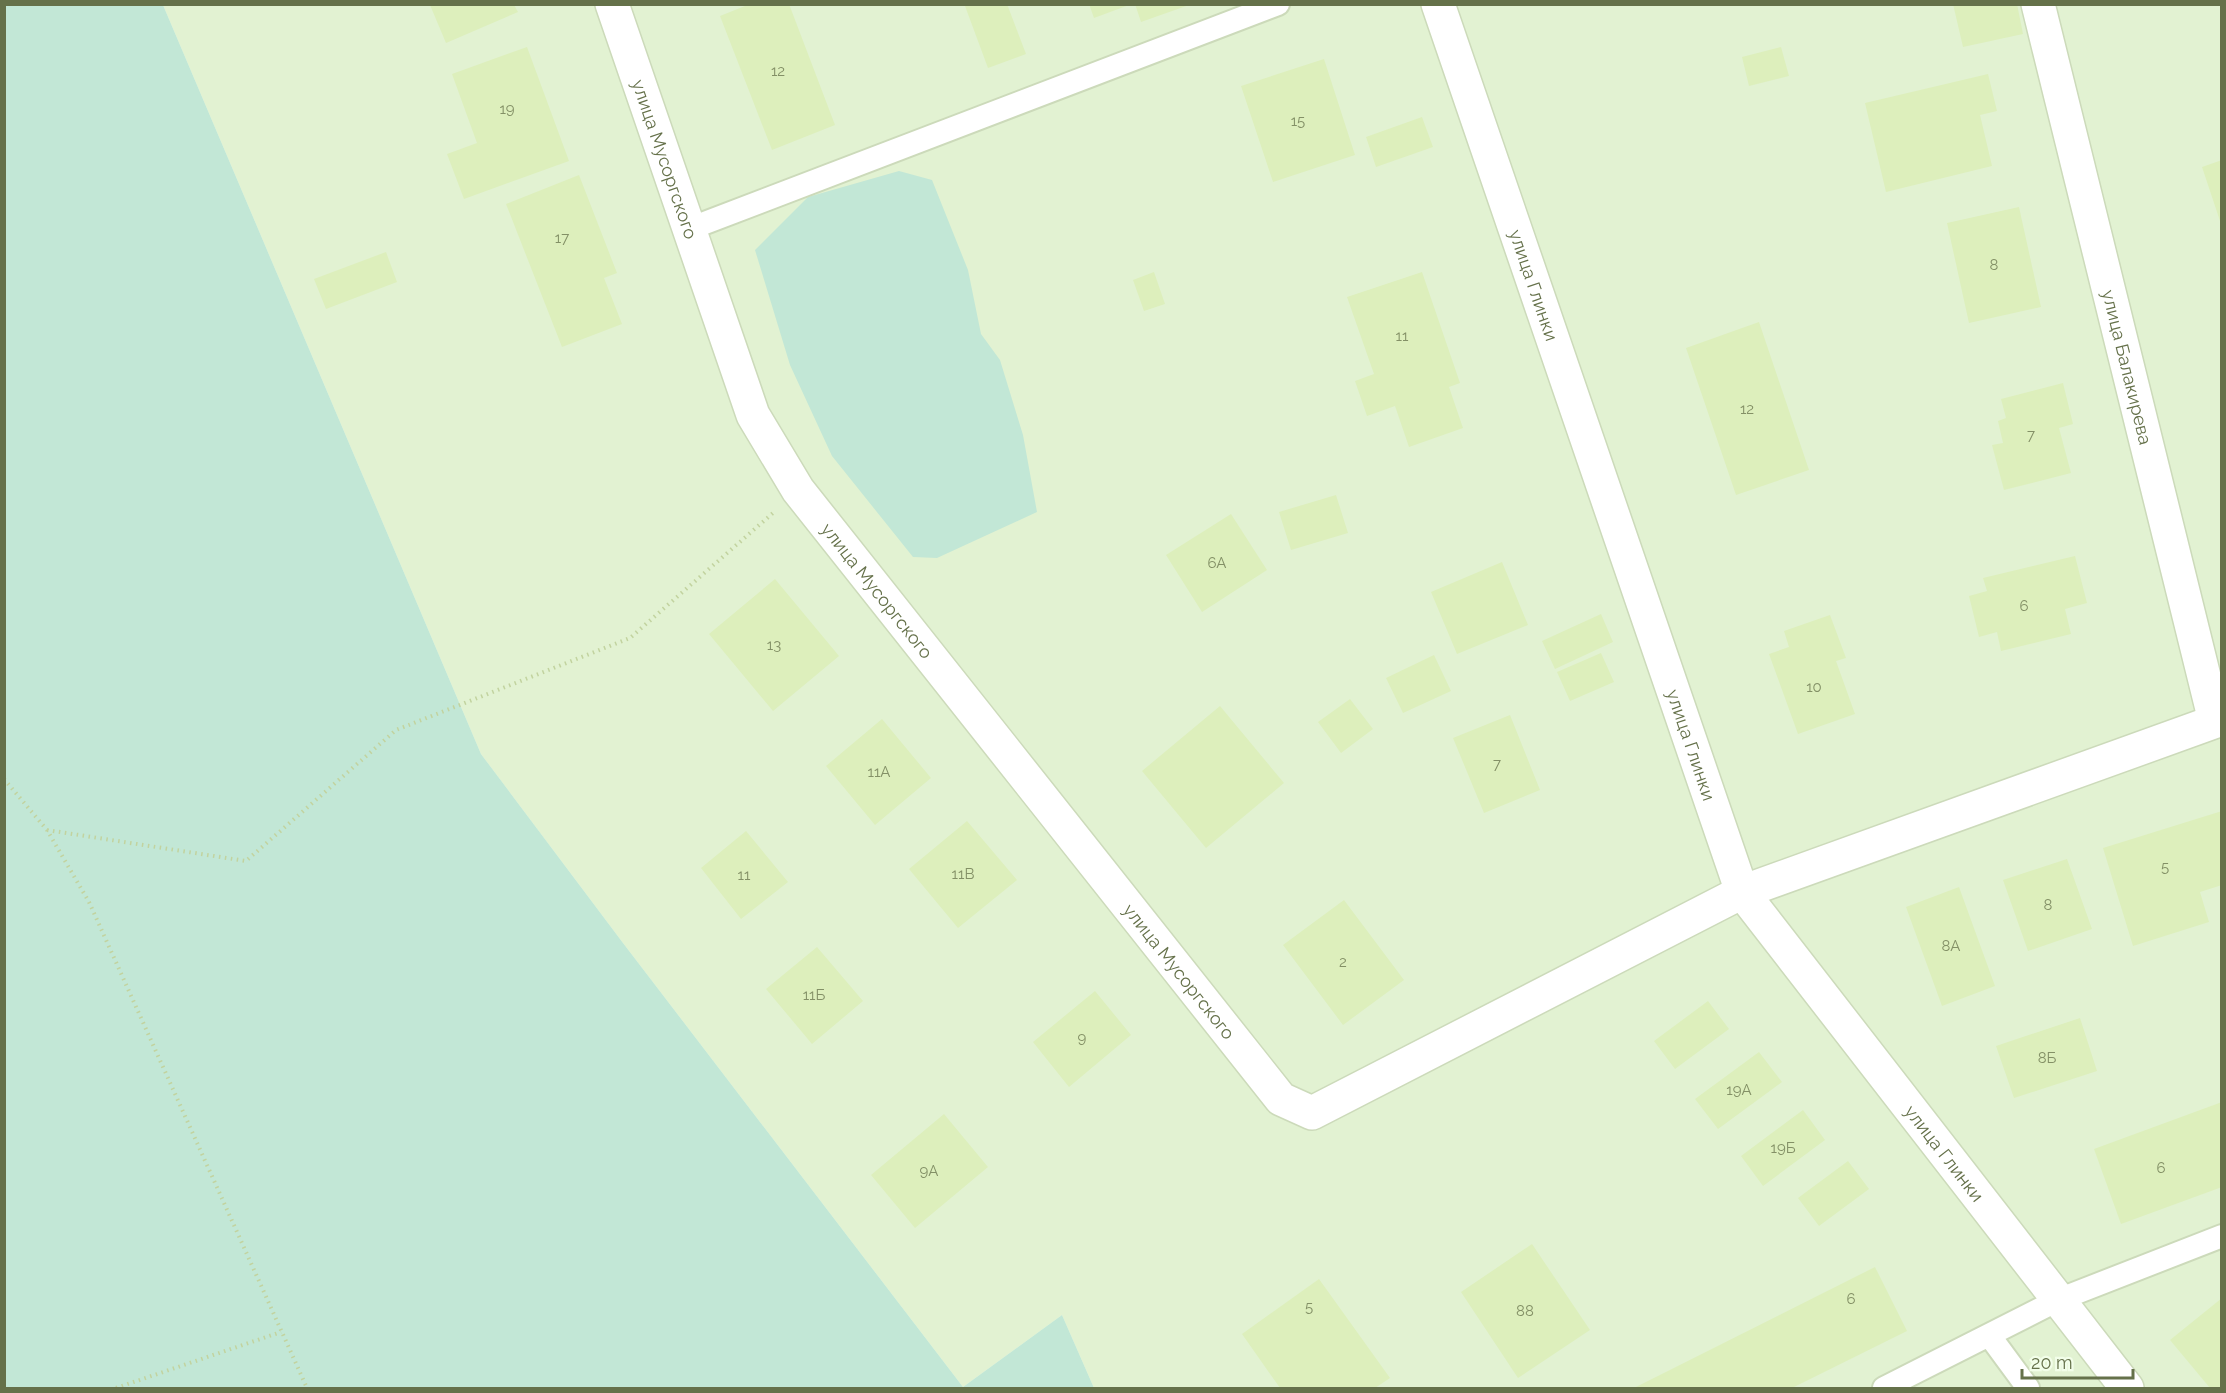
<svg xmlns="http://www.w3.org/2000/svg" width="2226" height="1393" font-family="Raleway,sans-serif">
<rect width="100%" height="100%" fill="#edfbe3"/>
<!-- residential -->
<path fill="#e2f2d2" d="M163 5H2221V1388H1094L1062 1315 963 1387 623 943 481 754Z"/>
<!-- green -->
<path fill="#c2e7d6" d="M5 4 163 5 481 754 623 943 963 1387 1062 1315 1094 1388H5Z
M899 171 932 180 968 270 981 334 1000 360 1023 435 1037 512 937 558 913 557 832 456 790 365 755 250 808 197Z"/>
<!-- building -->
<path fill="#ddefbc" d="M750 4H789L835 125 772 150 720 16Z
M970 4H1007L1026 54 988 68 965 6Z
M1089 4H1129V5L1094 18Z
M1135 4H1189V5L1141 22Z
M1953 4H2017L2023 34 1963 47Z
M430 5H514L518 12 446 43Z
M527 47 569 161 464 199 447 154 477 143 452 74Z
M1781 47 1789 76 1749 86 1742 57Z
M1324 59 1355 155 1273 182 1241 86Z
M1988 74 1997 111 1980 115 1992 166 1886 192 1865 103Z
M1422 117 1433 147 1376 167 1366 137Z
M2222 160V224H2221L2202 167Z
M579 175 617 273 604 278 622 324 562 347 506 204Z
M2019 207 2041 307 1969 323 1947 223Z
M386 252 397 282 326 309 314 279Z
M1154 272 1165 304 1144 311 1133 280Z
M1422 272 1460 383 1449 387 1463 428 1409 447 1395 406 1367 416 1355 381 1374 374 1347 297Z
M1759 322 1809 470 1736 495 1686 348Z
M2063 383 2073 424 2059 428 2071 473 2004 490 1992 445 2003 443 1998 421 2006 418 2001 399Z
M1336 495 1348 533 1291 550 1279 512Z
M1231 514 1267 570 1202 612 1166 555Z
M2075 556 2087 603 2065 609 2071 634 2001 651 1997 632 1979 637 1969 596 1987 591 1983 578Z
M1502 562 1528 625 1457 654 1431 592Z
M775 579 839 656 773 711 709 634Z
M1601 614 1613 642 1555 669 1542 641Z
M1830 615 1846 658 1836 661 1855 714 1798 734 1769 654 1789 647 1784 631Z
M1601 653 1614 682 1570 701 1557 672Z
M1434 655 1451 691 1403 713 1386 678Z
M1350 699 1373 729 1341 753 1318 722Z
M1220 706 1284 783 1206 848 1142 771Z
M1510 715 1540 790 1484 813 1453 738Z
M882 719 931 778 875 825 826 766Z
M2222 811V885L2200 892 2209 922 2133 946 2103 848Z
M967 821 1017 880 958 928 909 869Z
M746 831 788 882 741 919 701 868Z
M2067 859 2092 929 2028 951 2003 880Z
M1959 887 1995 986 1942 1006 1906 907Z
M1344 900 1404 980 1343 1025 1283 945Z
M817 947 863 1001 812 1044 766 989Z
M1095 991 1131 1035 1069 1087 1033 1042Z
M1708 1001 1729 1029 1675 1069 1654 1041Z
M2080 1018 2097 1071 2014 1098 1996 1046Z
M1759 1052 1782 1082 1718 1129 1695 1099Z
M2222 1102V1187L2121 1224 2094 1149Z
M1803 1110 1825 1140 1763 1186 1741 1156Z
M944 1114 988 1167 915 1228 871 1175Z
M1848 1161 1869 1189 1819 1226 1798 1198Z
M1532 1244 1590 1330 1518 1378 1461 1292Z
M1875 1267 1907 1331 1792 1388H1634Z
M1319 1279 1390 1378 1375 1388H1280L1242 1334Z
M2222 1298V1388H2210L2170 1340Z"/>
<g fill="none" stroke-linecap="round" stroke-linejoin="round">
<defs>
<path id="lane" d="M689 229 1278 4
M1989 1335 2028 1388
M1884 1388 2058 1300 2222 1236"/>
<g id="street">
<path id="s1" d="M612 4 753 415 798 490 1281 1099 1312 1113 1742 892 2222 719"/>
<path id="s2" d="M1438 4 1742 892 2127 1388"/>
<path id="s3" d="M2038 4 2215 721"/>
</g>
</defs>
<!-- lane casing -->
<use href="#lane" stroke="#ccdaba" stroke-width="26"/>
<!-- street casing -->
<use href="#street" stroke="#ccdaba" stroke-width="36"/>
<!-- path -->
<path stroke="#c2d39f" stroke-width="4" stroke-dasharray="1.5 4.5" stroke-linecap="butt" d="M4 779 47 830 89 902 307 1388
M47 830 246 861 396 730 630 638 773 513
M116 1388 281 1332"/>
<!-- lane -->
<use href="#lane" stroke="#fff" stroke-width="22"/>
<!-- street -->
<use href="#street" stroke="#fff" stroke-width="33"/>
</g>
<g text-anchor="middle" dominant-baseline="central" stroke-width="4.5" stroke-linejoin="round" paint-order="stroke">
<!-- number labels -->
<g font-size="15" fill="#839066">
<text x="778" y="71">12</text>
<text x="507" y="109">19</text>
<text x="1298" y="121">15</text>
<text x="562" y="238">17</text>
<text x="1994" y="265">8</text>
<text x="1402" y="336">11</text>
<text x="1747" y="409">12</text>
<text x="2031" y="435">7</text>
<text x="1217" y="563">6А</text>
<text x="2024" y="606">6</text>
<text x="774" y="645">13</text>
<text x="1814" y="687">10</text>
<text x="1497" y="764">7</text>
<text x="879" y="772">11А</text>
<text x="2165" y="867">5</text>
<text x="963" y="874">11В</text>
<text x="744" y="875">11</text>
<text x="2048" y="905">8</text>
<text x="1951" y="946">8А</text>
<text x="1343" y="962">2</text>
<text x="814" y="995">11Б</text>
<text x="1082" y="1038">9</text>
<text x="2047" y="1058">8Б</text>
<text x="1739" y="1090">19А</text>
<text x="1783" y="1148">19Б</text>
<text x="2161" y="1168">6</text>
<text x="929" y="1171">9А</text>
<text x="1851" y="1299">6</text>
<text x="1309" y="1307">5</text>
<text x="1525" y="1311">88</text>
</g>
<!-- street labels -->
<g font-size="18" fill="#65714a" stroke="#f2fee9">
<text stroke="none"><textPath href="#s1" startOffset="164">улица Мусоргского</textPath></text>
<text stroke="none"><textPath href="#s2" startOffset="297">улица Глинки</textPath></text>
<text stroke="none"><textPath href="#s3" startOffset="374">улица Балакирева</textPath></text>
<text stroke="none"><textPath href="#s1" startOffset="650">улица Мусоргского</textPath></text>
<text stroke="none"><textPath href="#s2" startOffset="783">улица Глинки</textPath></text>
<text stroke="none"><textPath href="#s1" startOffset="1136">улица Мусоргского</textPath></text>
<text stroke="none"><textPath href="#s2" startOffset="1269">улица Глинки</textPath></text>
</g>
</g>
<!-- border -->
<rect width="2226" height="1393" fill="none" stroke="#65714a" stroke-width="12"/>
<!-- scale -->
<path d="M2022 1369v9h111v-9" fill="none" stroke="#65714a" stroke-width="3"/>
<text x="2031" y="1369" font-size="18" fill="#65714a" stroke="#f2fee9" stroke-width="4.5" paint-order="stroke">20 m</text>
</svg>
